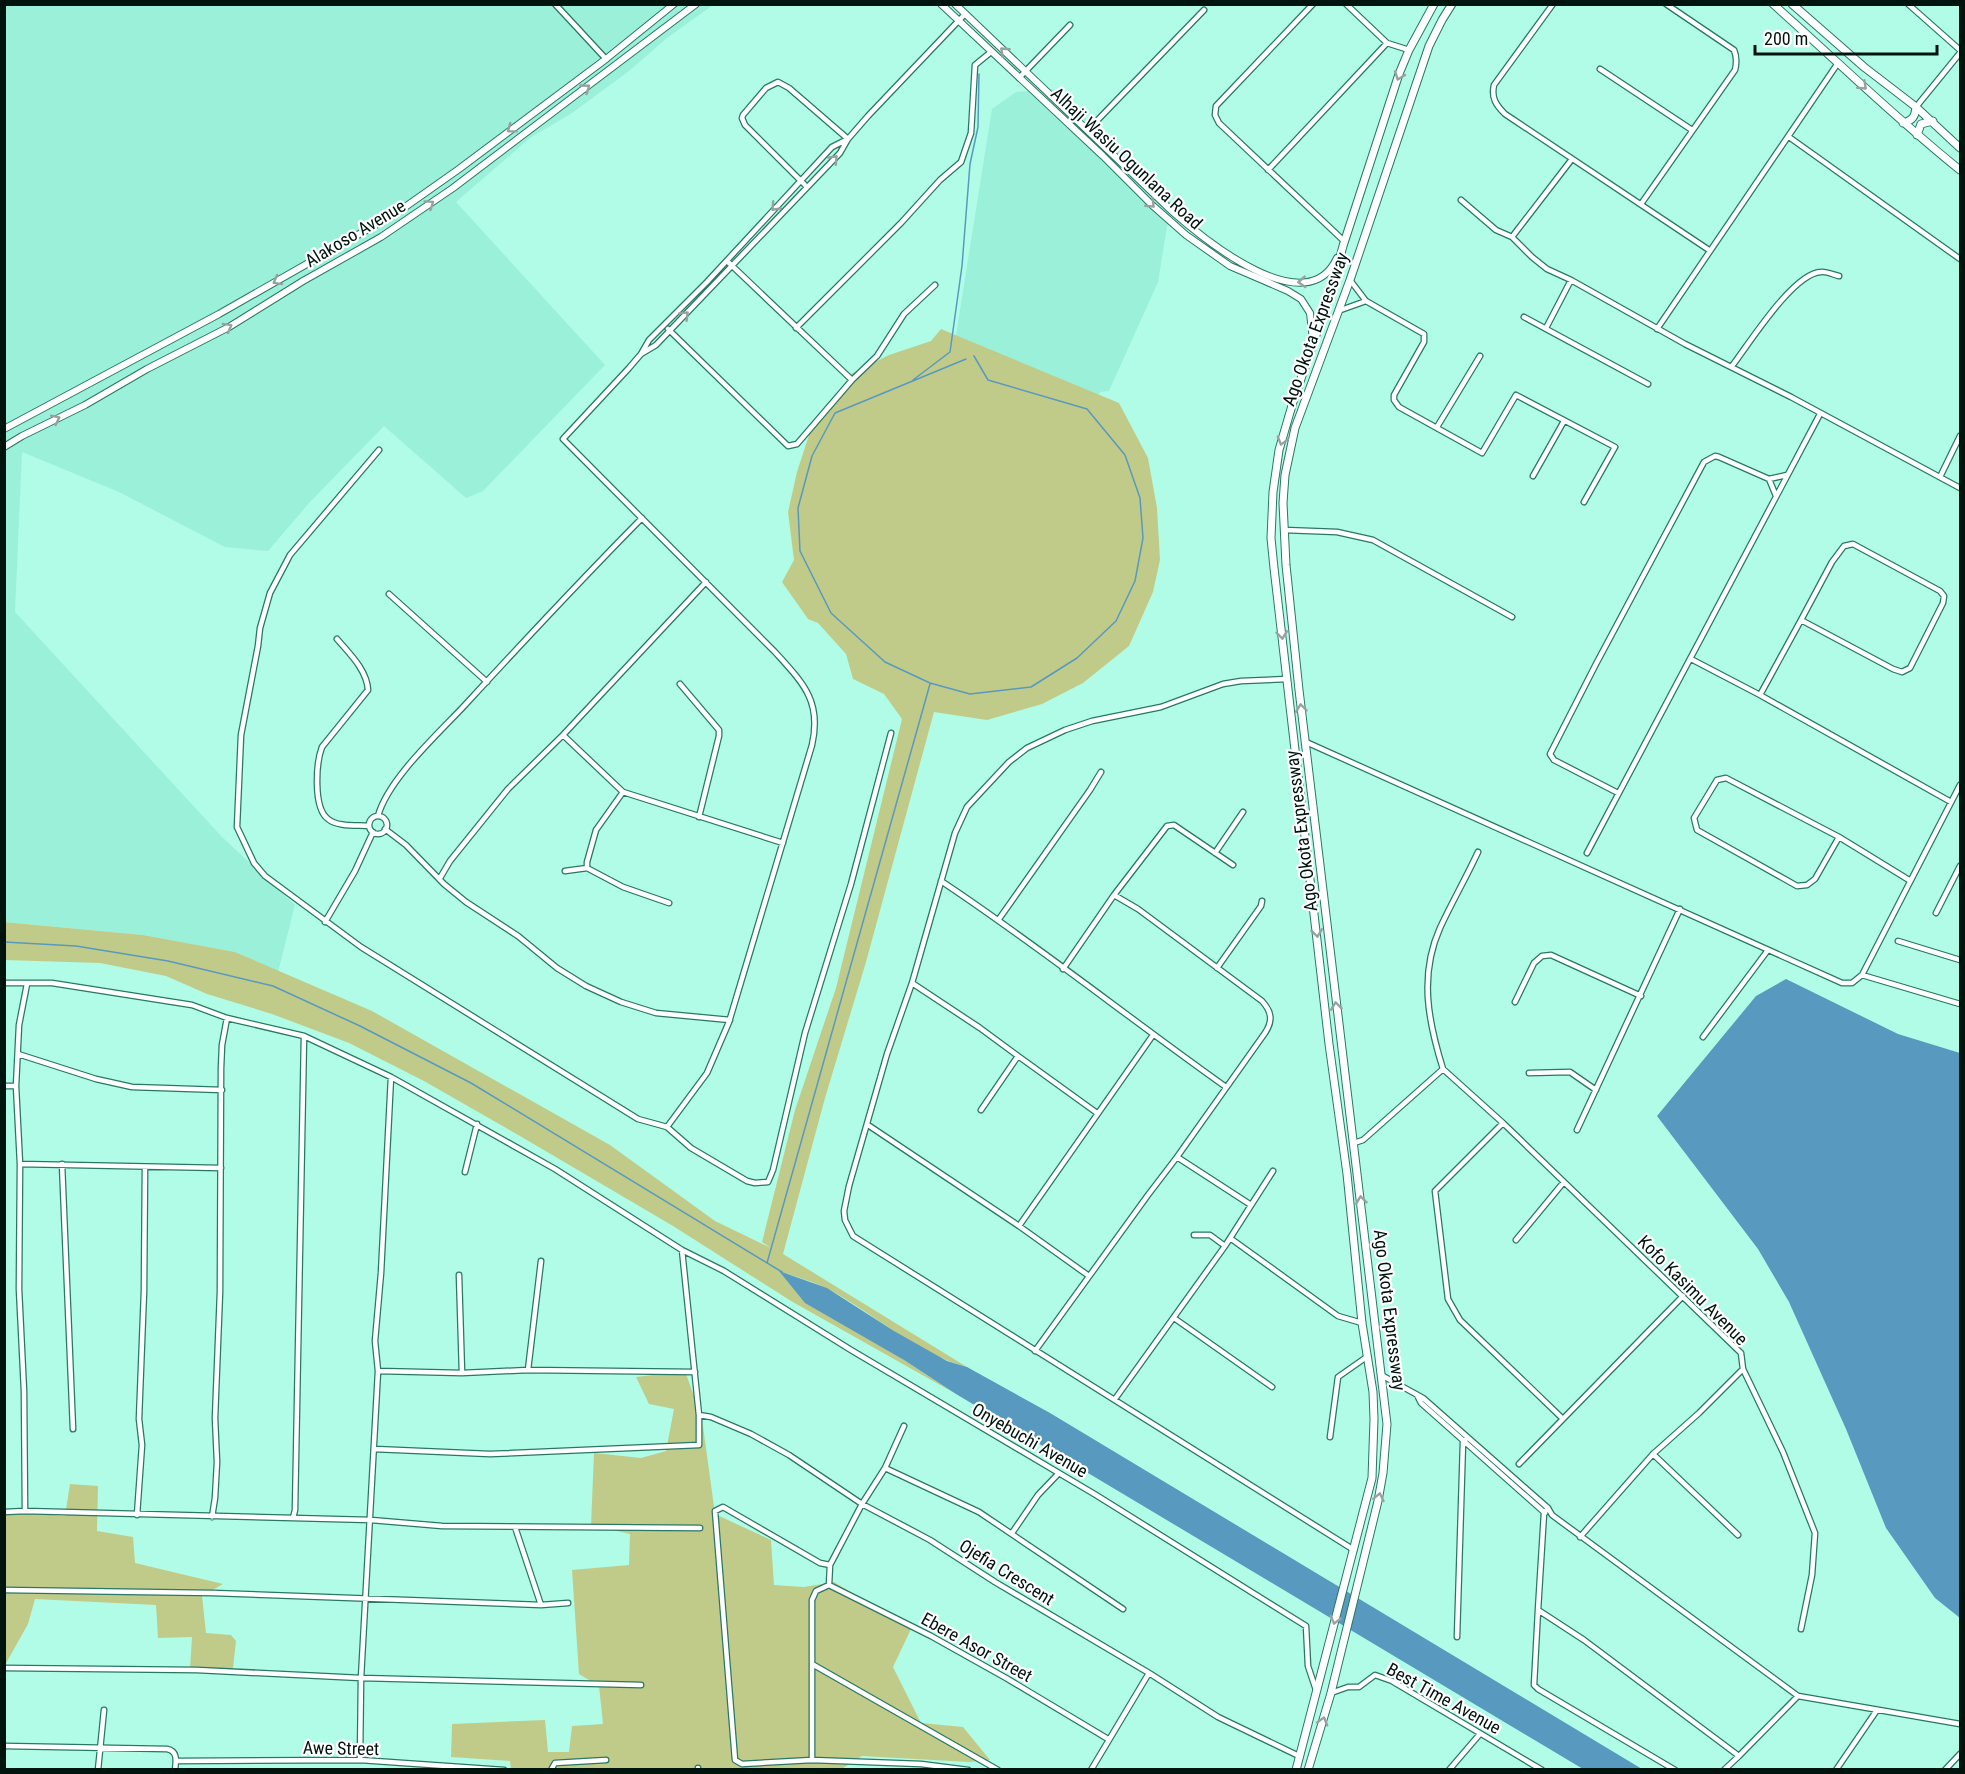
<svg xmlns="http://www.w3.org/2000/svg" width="1965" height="1774" font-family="'Roboto Condensed',sans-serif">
<rect width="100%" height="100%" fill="#b0fce7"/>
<!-- built -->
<path fill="#9bf0da" d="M4 5H713L667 38 629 71 572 113 530 138 456 202 605 365 483 491 466 498 384 426 310 502 268 551 225 547 119 492 22 452 15 612 222 837 295 905 278 972 235 952 143 935 5 922Z
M1055 89 1171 202 1158 282 1109 391 1100 392 1094 403 971 367 956 335 992 109 1016 92Z"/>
<!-- green -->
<path fill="#c1cb89" d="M941 329 1119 403 1148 458 1157 508 1160 560 1153 592 1129 646 1083 683 1042 704 987 720 934 712 866 962 825 1098 783 1254 967 1367C915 1353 875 1314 828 1289 814 1282 795 1276 780 1272L904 1360 956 1394 791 1301 673 1226 520 1136 424 1081 349 1043 272 1014 207 994 166 976 100 963 5 960 4 922 143 935 235 952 372 1011 610 1145 715 1221 771 1248 762 1242 795 1110 836 988 902 719 884 694 853 679 846 654 818 623 808 619 782 582 794 560 788 512 797 472 809 435 851 374 889 355 931 341Z
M685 1371 702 1419 715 1514 771 1540 774 1585 804 1587 834 1582 911 1629 893 1667 921 1723 963 1727 990 1760 969 1762 862 1756 840 1770H511L510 1761 451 1757 452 1724 545 1720 548 1752H569L572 1726 603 1724 599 1686 579 1674 572 1570 629 1565 630 1534 591 1525 594 1453 641 1458 666 1451 674 1409 649 1404 636 1377Z
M70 1484 98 1486 97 1531 133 1537 135 1563 223 1584 202 1596 206 1633 231 1635 236 1641 233 1668 190 1669 192 1637 158 1638 156 1605 35 1599 28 1624 5 1665V1512L65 1516Z"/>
<!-- water -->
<path fill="#5899bf" d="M1786 979 1898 1034 1960 1053V1618L1935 1598 1886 1528 1846 1429 1789 1302 1758 1249 1657 1116 1756 996Z
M779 1271 827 1288 894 1331 947 1361 967 1367 1050 1413 1642 1769H1583L956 1394 904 1360 805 1303Z"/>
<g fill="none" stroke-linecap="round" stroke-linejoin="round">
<!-- stream -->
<path stroke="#5899bf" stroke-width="1.5" d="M966 359 835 413 812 456 798 508 800 551 831 613 885 662 930 683 970 694 1031 687 1077 658 1116 621 1135 581 1143 538 1140 498 1125 455 1087 409 988 380 974 356
M913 380 950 352 962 266 970 164 978 127 979 74
M4 942 76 946 168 961 273 986 360 1026 471 1083 782 1272
M767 1263 930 684"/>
<defs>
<path id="minor" d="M555 4 606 59
M1313 4 1216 106 1215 115 1219 123 1344 241
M1346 4 1387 43 1409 50
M1553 4 1494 85C1491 98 1496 105 1505 114L1709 250
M1908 4 1960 50
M1600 69 1692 130
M1019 78 1070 25
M1916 107 1960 53
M1088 130 1204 10
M1789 137 1960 259
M1268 170 1387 43
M807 187 745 125 742 118 743 115 766 88 778 82 789 88 848 139
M1461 200 1496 230 1512 237 1532 257 1547 269 1571 280 1685 344 1791 397 1960 488
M1641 204 1735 70C1737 62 1737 57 1734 50L1666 4
M1512 237 1572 159
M727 261 852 380 877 356 904 314 935 285
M1350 280 1366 301 1424 334V342L1394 395V400L1399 407 1482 453 1516 395 1615 447 1584 502
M1338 311 1366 301
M1524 317 1648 384
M796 328 901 223 940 180 961 162 971 133 975 65 991 52
M1546 328 1571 280
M668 329 788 446 797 444 852 380
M1657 329 1838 63
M641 354 656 345 840 153 848 139 868 116 965 14
M1732 366C1749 344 1793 273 1821 272 1826 271 1834 275 1839 276
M1437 427 1480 356
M379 450 290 555 270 593 260 628 258 646 241 735 237 827 254 863 265 876 361 947 638 1119 667 1127 691 1148 747 1181 755 1183 768 1182 773 1170 805 1033 851 884 891 733
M1533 476 1564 421
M1940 477 1960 436
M1769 479 1776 496
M1284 530 1337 532 1373 540 1512 617
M1853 544 1940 591 1944 596 1943 603 1910 668 1902 672 1893 669 1801 620 1832 562 1844 546Z
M389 594 487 682
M337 639C349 653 367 670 368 690L322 747C316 763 313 808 328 819 337 827 357 825 369 826
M1691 659 1760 695 1951 802
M1287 679 1241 681 1223 684 1161 707 1092 721 1065 730 1027 748 1009 762 967 807 955 833 912 983 887 1054 849 1186 844 1211 845 1220 853 1236 1354 1550
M680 684 719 730V736L699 817
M1760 695 1801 620
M563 735 623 792 783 843
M1306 742 1842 983H1852L1862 975 1960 785
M1618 793 1554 760 1550 754 1596 664 1704 462 1715 456 1719 457 1769 479 1787 475
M378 816C388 779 438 734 465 705 523 642 582 579 642 518
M369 825a9 9 0 1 1 18 0a9 9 0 1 1-18 0Z
M385 829 406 845 444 884 466 902 518 936 557 968 586 986 621 1002 656 1013 730 1020
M1839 837 1815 879 1807 885 1797 886 1697 830 1694 818 1717 780 1726 778 1839 837 1909 880
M1215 853 1243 812
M1587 853 1820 414
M587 868V862L596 830 623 792
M565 871 587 868 623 887 669 903
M440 878 450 861 508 789 563 735 706 582
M941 881C1039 946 1130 1019 1226 1087
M1114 895 1167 826 1174 825 1233 865
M1936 913 1960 866
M999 919 1090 790 1101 772
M325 922 355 871 373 832
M1898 941 1960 960
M1217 968 1261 906 1262 901
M1862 975 1960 1004
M4 983H52L192 1005 227 1018 304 1036 391 1077 555 1169 682 1250 724 1271 851 1350 1096 1495 1306 1626 1308 1666 1316 1690
M912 983 980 1028 1018 1056 981 1110
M1515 1002 1534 963 1542 956 1551 955 1641 996
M1703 1037 1768 950
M18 1054 96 1079 132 1087 222 1090
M1018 1056 1097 1113
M1443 1069 1503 1123 1741 1353 1743 1369 1783 1452 1815 1533 1812 1575 1801 1629
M1529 1073 1570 1072 1596 1090
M4 1086H16
M1503 1123 1435 1191 1448 1299 1460 1320 1562 1418
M868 1125 1019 1226 1089 1276
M667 1127 707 1073 729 1022 812 745C822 701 803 683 775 652L563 439 629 368 641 354 649 340 707 282 832 147 848 139
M1577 1130 1680 909
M1354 1143 1363 1140 1443 1069C1428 1021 1419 975 1440 928 1452 902 1466 878 1478 852
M1177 1157 1251 1205
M20 1164 221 1168
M62 1164 73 1429
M465 1172 477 1124
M1019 1226 1153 1035
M1194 1235H1210L1225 1246
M1230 1238 1338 1316 1362 1323
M1516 1240 1563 1183
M459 1275 462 1373
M1174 1318 1272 1387
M1035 1351 1148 1195 1177 1157 1265 1033C1273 1021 1272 1012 1262 1001L1138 909 1114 895 1063 969
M528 1370 541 1261
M378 1371 462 1373 528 1370 695 1372
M1383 1376 1423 1398 1548 1508 1552 1515 1798 1696 1960 1724
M1417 1395 1421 1403 1545 1513
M1115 1399 1225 1246 1273 1171
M699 1415 711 1417 751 1434 789 1455 862 1504 930 1540 995 1582 1149 1673 1218 1717 1299 1756
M1330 1437 1338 1377 1368 1356
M374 1449 490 1454 699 1445V1415L682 1250
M1653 1454 1738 1535
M1519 1464 1683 1296
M885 1468 979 1512 1123 1609
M1548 1508 1544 1513 1538 1610 1584 1640 1739 1756 1798 1696
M25 1511 24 1391 19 1289 20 1164 16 1086 19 1025 27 984
M4 1512 25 1511 371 1520 442 1526 700 1528
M137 1515 142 1445 139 1419 144 1291 145 1167
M212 1517 215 1498 217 1462 215 1418 220 1292 221 1068 222 1045 227 1018
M293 1518 295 1510 304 1036
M515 1527 541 1605 568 1603
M1012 1533 1038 1495 1059 1473
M1580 1537 1653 1454 1699 1413 1743 1369
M830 1565 820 1563 723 1507 715 1511 735 1760 742 1764 812 1760 921 1764 968 1770
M829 1585 931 1636 1006 1678 1108 1739
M4 1590 213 1593 541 1605
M1538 1610 1534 1685 1538 1689 1675 1770
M1457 1637 1463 1442 1467 1438
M812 1664 998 1770
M4 1668 197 1670 361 1678 641 1685
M1331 1693 1348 1687H1359L1375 1675 1392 1681 1542 1770
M4 1746 167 1749C178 1751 176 1761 175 1770
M360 1760 361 1678 378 1371 375 1341 381 1273 391 1077
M812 1760V1600L816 1591 829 1585 830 1565 862 1504 885 1468 904 1426
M177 1761 360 1760 504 1770
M98 1770 104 1710
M551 1770 555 1763 606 1760
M698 1770V1768
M1091 1770 1149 1673
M1449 1770 1479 1735
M1724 1770 1739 1756
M1836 1770 1877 1710
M1945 1770 1960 1754"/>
<path id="tertiary" d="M941 4 1103 156 1152 205 1186 235 1230 266 1288 291 1301 299 1310 313 1313 340
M955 4 1174 213C1205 240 1307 324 1337 258
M4 429 219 314 398 212 459 169 606 59 674 4
M4 447 22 436 85 405 147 369 229 327 303 281 381 237 453 188 696 4"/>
<path id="secondary" d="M1773 4C1835 59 1895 118 1960 170
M1792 4 1864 67 1916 107 1960 148
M1903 123C1913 120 1915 117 1916 107
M1917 135 1921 124 1933 121
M1296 1770 1372 1478 1374 1419 1373 1392 1362 1323 1347 1174 1329 1044 1274 568 1271 538 1273 492 1279 450 1293 402 1330 294 1343 246 1399 74 1409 50 1434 4
M1308 1770 1331 1693 1378 1501 1383 1473 1387 1424 1299 690 1286 565 1283 503 1285 475 1295 428 1350 280 1429 46 1442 20 1452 4"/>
</defs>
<!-- minor casing -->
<use href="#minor" stroke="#297765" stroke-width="7"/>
<!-- tertiary casing -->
<use href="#tertiary" stroke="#297765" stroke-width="8"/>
<!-- secondary casing -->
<use href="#secondary" stroke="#297765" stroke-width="9"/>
<!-- minor -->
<use href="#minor" stroke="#fff" stroke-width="4.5"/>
<!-- tertiary -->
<use href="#tertiary" stroke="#fff" stroke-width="6"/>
<!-- secondary -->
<use href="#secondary" stroke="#fff" stroke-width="7"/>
</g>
<!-- one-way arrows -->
<defs><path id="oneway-chevron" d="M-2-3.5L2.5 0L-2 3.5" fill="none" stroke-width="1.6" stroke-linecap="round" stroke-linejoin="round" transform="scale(1.5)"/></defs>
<g stroke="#99a19f">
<use href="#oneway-chevron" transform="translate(1004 51) rotate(-137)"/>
<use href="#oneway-chevron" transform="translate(1399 76) rotate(110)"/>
<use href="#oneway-chevron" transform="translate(1863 86) rotate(43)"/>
<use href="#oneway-chevron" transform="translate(586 88) rotate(-36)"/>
<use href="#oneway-chevron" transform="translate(511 129) rotate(143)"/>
<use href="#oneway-chevron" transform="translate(834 159) rotate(-47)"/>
<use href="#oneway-chevron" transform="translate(430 204) rotate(-35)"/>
<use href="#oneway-chevron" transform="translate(1151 204) rotate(44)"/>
<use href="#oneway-chevron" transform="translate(775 207) rotate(133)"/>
<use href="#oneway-chevron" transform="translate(277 281) rotate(151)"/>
<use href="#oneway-chevron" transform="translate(1302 282) rotate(176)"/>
<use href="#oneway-chevron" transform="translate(685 315) rotate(-45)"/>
<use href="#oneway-chevron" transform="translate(228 327) rotate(-29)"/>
<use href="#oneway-chevron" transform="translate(56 419) rotate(-26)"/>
<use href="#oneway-chevron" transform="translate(1282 441) rotate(106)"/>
<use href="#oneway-chevron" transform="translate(1282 635) rotate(83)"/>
<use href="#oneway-chevron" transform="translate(1301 708) rotate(-97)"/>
<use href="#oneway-chevron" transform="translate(1317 933) rotate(83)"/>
<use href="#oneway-chevron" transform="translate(1336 1006) rotate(-97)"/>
<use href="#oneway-chevron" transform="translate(1361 1200) rotate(-97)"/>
<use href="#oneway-chevron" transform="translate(1379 1497) rotate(-78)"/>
<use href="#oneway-chevron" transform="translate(1335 1620) rotate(105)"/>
<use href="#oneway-chevron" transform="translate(1323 1721) rotate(-74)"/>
</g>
<g text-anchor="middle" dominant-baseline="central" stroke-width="4.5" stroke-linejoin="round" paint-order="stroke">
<!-- street labels -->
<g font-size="18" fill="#00140e" stroke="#fff">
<text transform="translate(1127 158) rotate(43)">Alhaji Wasiu Ogunlana Road</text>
<text transform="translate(355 233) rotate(-31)">Alakoso Avenue</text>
<text transform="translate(1315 329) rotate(-70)">Ago Okota Expressway</text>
<text transform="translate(1301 831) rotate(-97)">Ago Okota Expressway</text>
<text transform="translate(1693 1290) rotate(45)">Kofo Kasimu Avenue</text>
<text transform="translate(1390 1310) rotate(83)">Ago Okota Expressway</text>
<text transform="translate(1030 1440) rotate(30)">Onyebuchi Avenue</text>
<text transform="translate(1007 1572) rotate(32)">Ojefia Crescent</text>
<text transform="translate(977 1647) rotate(29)">Ebere Asor Street</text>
<text transform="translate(1444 1698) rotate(29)">Best Time Avenue</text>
<text transform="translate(341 1748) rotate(1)">Awe Street</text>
</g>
</g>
<!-- border -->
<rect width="1965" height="1774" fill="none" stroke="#00140e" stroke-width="12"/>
<!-- scale -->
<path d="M1755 45v9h182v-9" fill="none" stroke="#00140e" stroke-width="3"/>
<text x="1764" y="45" font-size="18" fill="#00140e" stroke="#ffffff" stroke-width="4.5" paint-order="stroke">200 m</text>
</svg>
